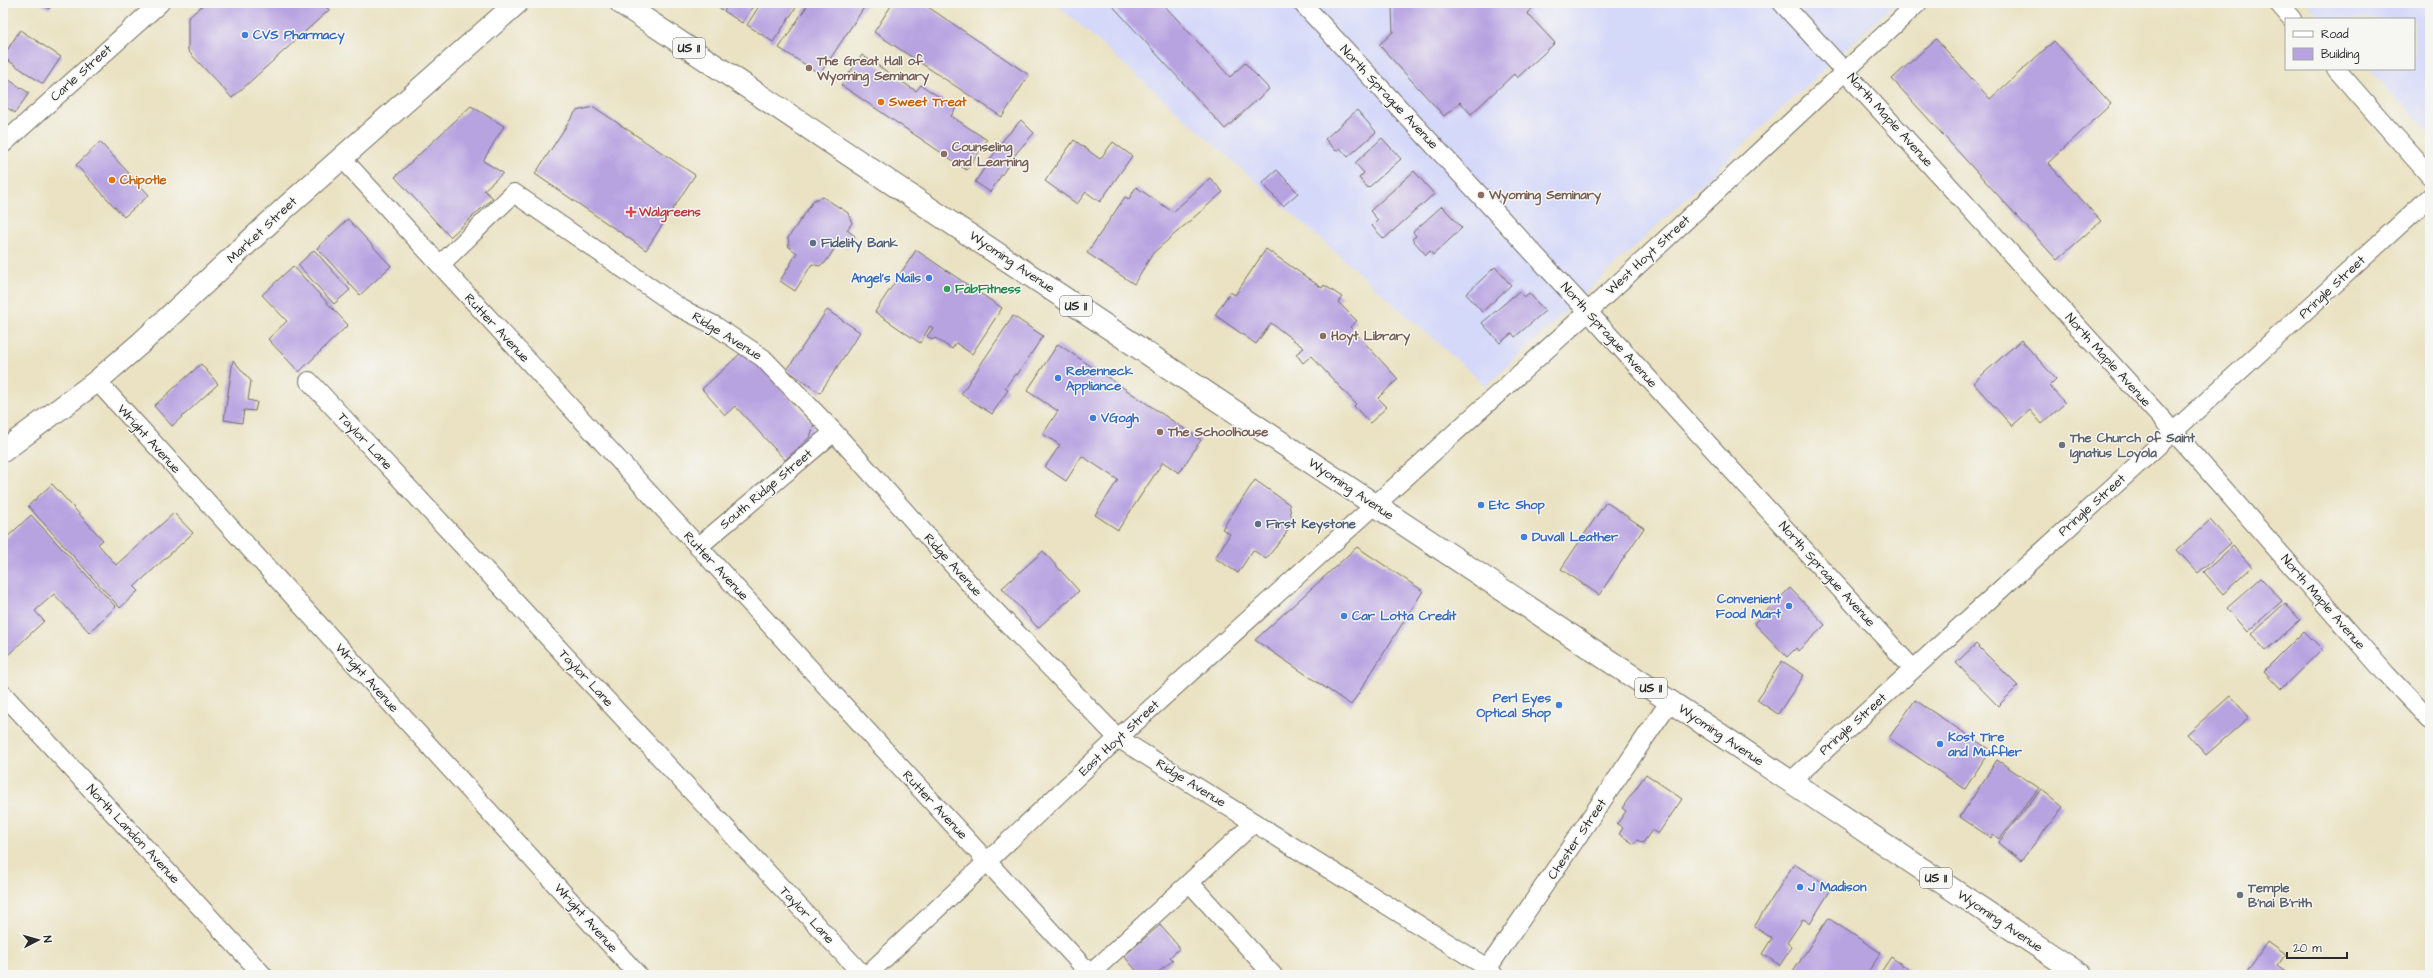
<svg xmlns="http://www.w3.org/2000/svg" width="2433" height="978" font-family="'Architects Daughter',sans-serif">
<rect width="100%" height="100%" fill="#f6f6f2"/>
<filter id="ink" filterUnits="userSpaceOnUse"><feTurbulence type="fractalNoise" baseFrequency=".025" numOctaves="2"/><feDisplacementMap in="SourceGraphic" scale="8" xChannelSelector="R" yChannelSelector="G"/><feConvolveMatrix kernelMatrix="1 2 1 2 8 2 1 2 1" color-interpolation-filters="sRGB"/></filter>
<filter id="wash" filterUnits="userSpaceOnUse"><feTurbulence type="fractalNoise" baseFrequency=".012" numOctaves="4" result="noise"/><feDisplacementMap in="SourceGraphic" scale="16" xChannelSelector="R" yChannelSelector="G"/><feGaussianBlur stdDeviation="0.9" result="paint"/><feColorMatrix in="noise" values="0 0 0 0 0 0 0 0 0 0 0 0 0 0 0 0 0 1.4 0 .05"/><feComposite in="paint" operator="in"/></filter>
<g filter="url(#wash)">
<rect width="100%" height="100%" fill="#eae2c2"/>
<!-- built -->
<path fill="#d4d8f9" d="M1055 3H1895L1486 386Z
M2307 3H2430V134L2369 69H2414V19H2322Z"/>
<g id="blocks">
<!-- building -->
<path fill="#b8a3e1" d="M40 3H53L49 9Z
M205 3H322L329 10 232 98 188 51V18Z
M715 3H727L722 10Z
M730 3H755L742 23 724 11Z
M761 3H799L773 42 747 25Z
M809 3H867L820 74 779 48Z
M893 3H922L1029 75 1002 117 874 32Z
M1110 3H1165L1164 5 1230 77 1245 63 1269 89 1225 129Z
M1396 3H1538L1527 13 1555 43 1517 78 1514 74 1471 114 1460 102 1444 116 1379 45 1393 32 1392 7Z
M20 30 61 57 43 84 3 57Z
M1936 39 1990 99 2054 41 2111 104 2048 163 2101 221 2057 260 1892 79Z
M862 55 916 91 921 85 956 108 951 116 987 140 967 170 841 85Z
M3 76 29 93 15 113 3 105Z
M471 106 504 126 483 161 503 173 484 190 493 198 450 237 395 177Z
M594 107 695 175 646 250 535 174 576 111Z
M1357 110 1376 132 1348 157 1340 148 1336 151 1325 139Z
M1021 120 1034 133 1018 151 990 192 975 182 1004 139Z
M1382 138 1401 159 1368 188 1359 178 1364 173 1355 163Z
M1074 140 1100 159 1113 142 1132 156 1100 202 1086 192 1077 204 1045 181Z
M100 142 149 195 124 217 76 165Z
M1277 170 1298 193 1283 206 1262 183Z
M1414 171 1434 194 1384 239 1372 226 1378 220 1370 211Z
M1210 178 1223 192 1153 253 1134 284 1087 253 1125 197 1129 199 1136 187 1173 212Z
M823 197 848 213 852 223 847 230 855 236 847 248 839 242 825 263 819 266 812 264 795 291 780 281 797 253 789 247 788 238 814 200Z
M1442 206 1462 228 1433 255 1430 251 1426 255 1412 239 1416 236 1413 232Z
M348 219 391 266 360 295 317 248Z
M1266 249 1322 288 1324 285 1342 297 1338 302 1357 321 1350 327 1398 379 1378 398 1387 407 1370 423 1354 406 1356 404 1311 356 1303 363 1296 354 1304 348 1271 323 1256 344 1215 315 1230 292 1235 295Z
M314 250 350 290 334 304 298 265Z
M916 250 1002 308 972 354 956 343 952 349 935 338 933 340 927 336 933 328 930 326 920 343 875 312Z
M293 266 348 325 299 372 268 339 287 321 262 295Z
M1495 267 1511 285 1482 312 1466 294Z
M1519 291 1524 297 1529 293 1545 311 1515 337 1512 333 1500 343 1482 323Z
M827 310 860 332 820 393 787 370Z
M1013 316 1043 336 1017 375 1015 374 1005 388 1008 390 992 414 961 394Z
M2021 340 2056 379 2049 386 2065 403 2042 424 2030 410 2012 426 1973 383Z
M1058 344 1201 440 1179 473 1163 462 1118 530 1095 515 1118 480 1082 456 1066 481 1045 467 1060 445 1043 434 1058 411 1027 391Z
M742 352 757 362 814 425 810 437 785 460 735 406 725 415 702 389Z
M233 360 251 381 248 400 257 402 255 411 244 410 242 423 224 420Z
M201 364 218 384 172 426 154 406Z
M1255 480 1289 504 1292 520 1285 535 1266 559 1253 550 1238 573 1215 558 1230 534 1222 529Z
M52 484 103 540 98 544 116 565 174 513 193 533 134 587 138 591 120 608 28 506Z
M1606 502 1644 528 1599 595 1561 569Z
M31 515 116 607 89 632 54 594 35 611 44 621 8 655 3 649V541Z
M2210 520 2231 543 2198 573 2177 550Z
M2233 546 2252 567 2223 594 2204 572Z
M1357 547 1423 591 1351 705 1255 640Z
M1043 551 1079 591 1038 628 1002 588Z
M2261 578 2282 601 2247 632 2227 608Z
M1790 588 1825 625 1798 651 1796 648 1787 657 1754 623Z
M2285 603 2300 620 2266 651 2251 634Z
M2304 631 2322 649 2281 689 2264 671Z
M1976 644 2018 686 1998 706 1956 663Z
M1782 661 1804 675 1778 714 1757 700Z
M2230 696 2249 717 2206 755 2187 734Z
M1915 700 1990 750 1965 789 1889 738Z
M1997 760 2039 788 1999 839 1993 834 1991 838 1960 817Z
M1646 774 1682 799 1658 834 1652 830 1643 843 1637 840 1634 844 1619 834 1623 828 1617 824 1626 811 1622 808Z
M2041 789 2063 807 2021 861 1998 843Z
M1794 864 1832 888 1810 923 1803 919 1787 943 1792 947 1780 965 1762 954 1772 938 1754 927Z
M1828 918 1881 953 1866 975H1791Z
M1160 925 1180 948 1170 957 1173 960 1155 975H1140L1124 956Z
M2267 942 2285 955 2278 965 2292 975H2250L2247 972Z
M1891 957 1917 975H1879Z"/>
</g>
</g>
<g filter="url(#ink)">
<use href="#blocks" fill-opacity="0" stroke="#6e6b60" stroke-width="1"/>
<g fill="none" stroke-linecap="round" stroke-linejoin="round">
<defs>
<path id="minor" d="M1302 3 1588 312 1913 669
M1782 3 2173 431 2387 675 2430 720
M2278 3 2292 19
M2336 69 2430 176
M3 144 160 3
M341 157 1091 975
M440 265 514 193 680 308 714 325 763 358 834 432 977 592 1118 738 1488 968 1494 975
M97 381 638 975
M309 381 863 975
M698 547 834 432
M3 694 263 975
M1790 782 2430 197
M1190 883 1273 975
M1090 974 1254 823
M867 975 1118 738 1588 312 1918 3
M1481 975 1488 968 1670 701"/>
<path id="primary" d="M621 3 2081 975
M3 451 97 381 142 342 285 208 517 3"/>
</defs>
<!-- minor casing -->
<use href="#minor" stroke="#6e6b60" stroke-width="20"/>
<!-- primary casing -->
<use href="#primary" stroke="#6e6b60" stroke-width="24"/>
<!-- minor -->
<use href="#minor" stroke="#fff" stroke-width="18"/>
<!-- primary -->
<use href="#primary" stroke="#fff" stroke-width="22"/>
</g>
</g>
<!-- markers -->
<g fill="#3f7fe0" stroke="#f6f6f2" stroke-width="1.5">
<circle cx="245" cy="35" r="4"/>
<circle cx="929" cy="278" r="4"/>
<circle cx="1058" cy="378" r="4"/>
<circle cx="1093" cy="418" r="4"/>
<circle cx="1481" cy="505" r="4"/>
<circle cx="1524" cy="537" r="4"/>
<circle cx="1789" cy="606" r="4"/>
<circle cx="1344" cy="616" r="4"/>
<circle cx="1559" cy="705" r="4"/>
<circle cx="1940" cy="744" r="4"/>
<circle cx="1800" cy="887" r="4"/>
</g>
<g fill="#8d6e63" stroke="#f6f6f2" stroke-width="1.5">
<circle cx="809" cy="68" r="4"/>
<circle cx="944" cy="154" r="4"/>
<circle cx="1481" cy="195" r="4"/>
<circle cx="1323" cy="336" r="4"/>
<circle cx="1160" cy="432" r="4"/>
</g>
<g fill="#e8710a" stroke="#f6f6f2" stroke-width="1.5">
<circle cx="881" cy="102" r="4"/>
<circle cx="112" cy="180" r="4"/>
</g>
<path fill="#e0444e" stroke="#f6f6f2" stroke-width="1.5" d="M629 206h4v4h4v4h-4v4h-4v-4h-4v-4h4z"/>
<g fill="#5c6f8a" stroke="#f6f6f2" stroke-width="1.5">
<circle cx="813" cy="243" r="4"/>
<circle cx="1258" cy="524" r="4"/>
</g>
<circle fill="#2e9e5b" stroke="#f6f6f2" stroke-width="1.5" cx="947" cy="289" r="4"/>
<g fill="#6b7280" stroke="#f6f6f2" stroke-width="1.5">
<circle cx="2062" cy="445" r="4"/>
<circle cx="2240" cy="895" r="4"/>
</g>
<g text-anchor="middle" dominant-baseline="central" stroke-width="3" stroke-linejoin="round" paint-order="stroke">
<!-- shield labels -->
<g fill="#f6f6f2" stroke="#686867" stroke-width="1">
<rect x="673" y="38" width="32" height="20" rx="3"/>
<rect x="1060" y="296" width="32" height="20" rx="3"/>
<rect x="1635" y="678" width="32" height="20" rx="3"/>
<rect x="1920" y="868" width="32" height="20" rx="3"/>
</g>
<g font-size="12" font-weight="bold" fill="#2b2b2b">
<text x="689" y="48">US 11</text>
<text x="1076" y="306">US 11</text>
<text x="1651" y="688">US 11</text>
<text x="1936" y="878">US 11</text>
</g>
<!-- shop labels -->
<g font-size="13" font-weight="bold" fill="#366cbe" stroke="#f6f6f2" text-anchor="start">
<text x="253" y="35">CVS Pharmacy</text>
<text x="921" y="278" text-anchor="end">Angel's Nails</text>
<text x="1066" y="371">Rebenneck<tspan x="1066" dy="15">Appliance</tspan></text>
<text x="1101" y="418">VGogh</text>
<text x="1489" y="505">Etc Shop</text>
<text x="1532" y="537">Duvall Leather</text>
<text x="1781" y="599" text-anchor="end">Convenient<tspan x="1781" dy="15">Food Mart</tspan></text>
<text x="1352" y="616">Car Lotta Credit</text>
<text x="1551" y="698" text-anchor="end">Perl Eyes<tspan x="1551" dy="15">Optical Shop</tspan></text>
<text x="1948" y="737">Kost Tire<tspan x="1948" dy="15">and Muffler</tspan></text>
<text x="1808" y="887">J Madison</text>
</g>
<!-- education labels -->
<g font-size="13" font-weight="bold" fill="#785e54" stroke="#f6f6f2" text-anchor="start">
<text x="817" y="61">The Great Hall of<tspan x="817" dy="15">Wyoming Seminary</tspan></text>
<text x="952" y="147">Counseling<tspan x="952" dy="15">and Learning</tspan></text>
<text x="1489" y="195">Wyoming Seminary</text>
<text x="1331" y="336">Hoyt Library</text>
<text x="1168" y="432">The Schoolhouse</text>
</g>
<!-- street labels -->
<g font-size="13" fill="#2b2b2b" stroke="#f6f6f2">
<text transform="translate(81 73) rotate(-42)">Carle Street</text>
<text transform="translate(1389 97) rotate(47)">North Sprague Avenue</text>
<text transform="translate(1890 120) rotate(48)">North Maple Avenue</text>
<text transform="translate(262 230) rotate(-43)">Market Street</text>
<text transform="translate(1648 255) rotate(-43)">West Hoyt Street</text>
<text transform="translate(1012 262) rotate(34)">Wyoming Avenue</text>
<text transform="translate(2332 287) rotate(-43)">Pringle Street</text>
<text transform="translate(497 328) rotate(47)">Rutter Avenue</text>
<text transform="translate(1609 335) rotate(48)">North Sprague Avenue</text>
<text transform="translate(727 336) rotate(32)">Ridge Avenue</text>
<text transform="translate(2108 360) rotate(48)">North Maple Avenue</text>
<text transform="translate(149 439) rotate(48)">Wright Avenue</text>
<text transform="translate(365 441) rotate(47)">Taylor Lane</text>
<text transform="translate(766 489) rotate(-40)">South Ridge Street</text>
<text transform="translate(1351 489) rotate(34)">Wyoming Avenue</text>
<text transform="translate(2092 505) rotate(-42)">Pringle Street</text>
<text transform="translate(953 565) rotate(48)">Ridge Avenue</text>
<text transform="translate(716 566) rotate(47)">Rutter Avenue</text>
<text transform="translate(1827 574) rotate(48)">North Sprague Avenue</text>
<text transform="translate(2323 602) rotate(49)">North Maple Avenue</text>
<text transform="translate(367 678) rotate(48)">Wright Avenue</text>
<text transform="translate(586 678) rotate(47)">Taylor Lane</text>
<text transform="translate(1853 724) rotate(-42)">Pringle Street</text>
<text transform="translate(1721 735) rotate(34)">Wyoming Avenue</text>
<text transform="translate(1119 738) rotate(-43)">East Hoyt Street</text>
<text transform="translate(1191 783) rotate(32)">Ridge Avenue</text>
<text transform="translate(935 805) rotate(47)">Rutter Avenue</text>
<text transform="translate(133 834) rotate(47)">North Landon Avenue</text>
<text transform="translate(1577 839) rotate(-56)">Chester Street</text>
<text transform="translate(807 915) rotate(47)">Taylor Lane</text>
<text transform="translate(586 918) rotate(48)">Wright Avenue</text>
<text transform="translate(2000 921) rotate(34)">Wyoming Avenue</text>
</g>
<!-- food labels -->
<g font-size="13" font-weight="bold" fill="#c56008" stroke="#f6f6f2" text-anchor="start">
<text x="889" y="102">Sweet Treat</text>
<text x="120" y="180">Chipotle</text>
</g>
<!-- health labels -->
<g font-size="13" font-weight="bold" fill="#be3a42" stroke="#f6f6f2" text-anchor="start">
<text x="639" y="212">Walgreens</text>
</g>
<!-- service labels -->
<g font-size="13" font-weight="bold" fill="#4e5e75" stroke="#f6f6f2" text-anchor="start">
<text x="821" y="243">Fidelity Bank</text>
<text x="1266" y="524">First Keystone</text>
</g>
<!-- leisure labels -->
<g font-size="13" font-weight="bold" fill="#27864d" stroke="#f6f6f2" text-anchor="start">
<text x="955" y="289">FabFitness</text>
</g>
<!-- worship labels -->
<g font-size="13" font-weight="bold" fill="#5b616d" stroke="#f6f6f2" text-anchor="start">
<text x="2070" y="438">The Church of Saint<tspan x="2070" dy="15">Ignatius Loyola</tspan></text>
<text x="2248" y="888">Temple<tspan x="2248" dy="15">B'nai B'rith</tspan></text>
</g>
</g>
<!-- margin -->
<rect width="2433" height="978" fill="none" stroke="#f6f6f2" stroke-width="16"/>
<!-- legend -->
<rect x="2285" y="18" width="130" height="52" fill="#f6f6f2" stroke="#a5a5a2"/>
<rect x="2293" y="31" width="20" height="6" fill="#ffffff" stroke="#a5a5a2"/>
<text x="2321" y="38" font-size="12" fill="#2b2b2b">Road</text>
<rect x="2293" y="48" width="20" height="12" fill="#b8a3e1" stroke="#a5a5a2"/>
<text x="2321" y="58" font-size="12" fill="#2b2b2b">Building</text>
<!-- north arrow -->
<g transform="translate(38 940) rotate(84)" stroke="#f6f6f2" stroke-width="3" paint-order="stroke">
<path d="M0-3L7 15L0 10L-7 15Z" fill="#2b2b2b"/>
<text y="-6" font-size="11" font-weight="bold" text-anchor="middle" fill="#2b2b2b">N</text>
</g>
<!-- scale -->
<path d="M2287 952v6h60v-6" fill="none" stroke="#2b2b2b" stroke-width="2"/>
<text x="2293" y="952" font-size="12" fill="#2b2b2b" stroke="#f6f6f2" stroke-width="3" paint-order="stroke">20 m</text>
</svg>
